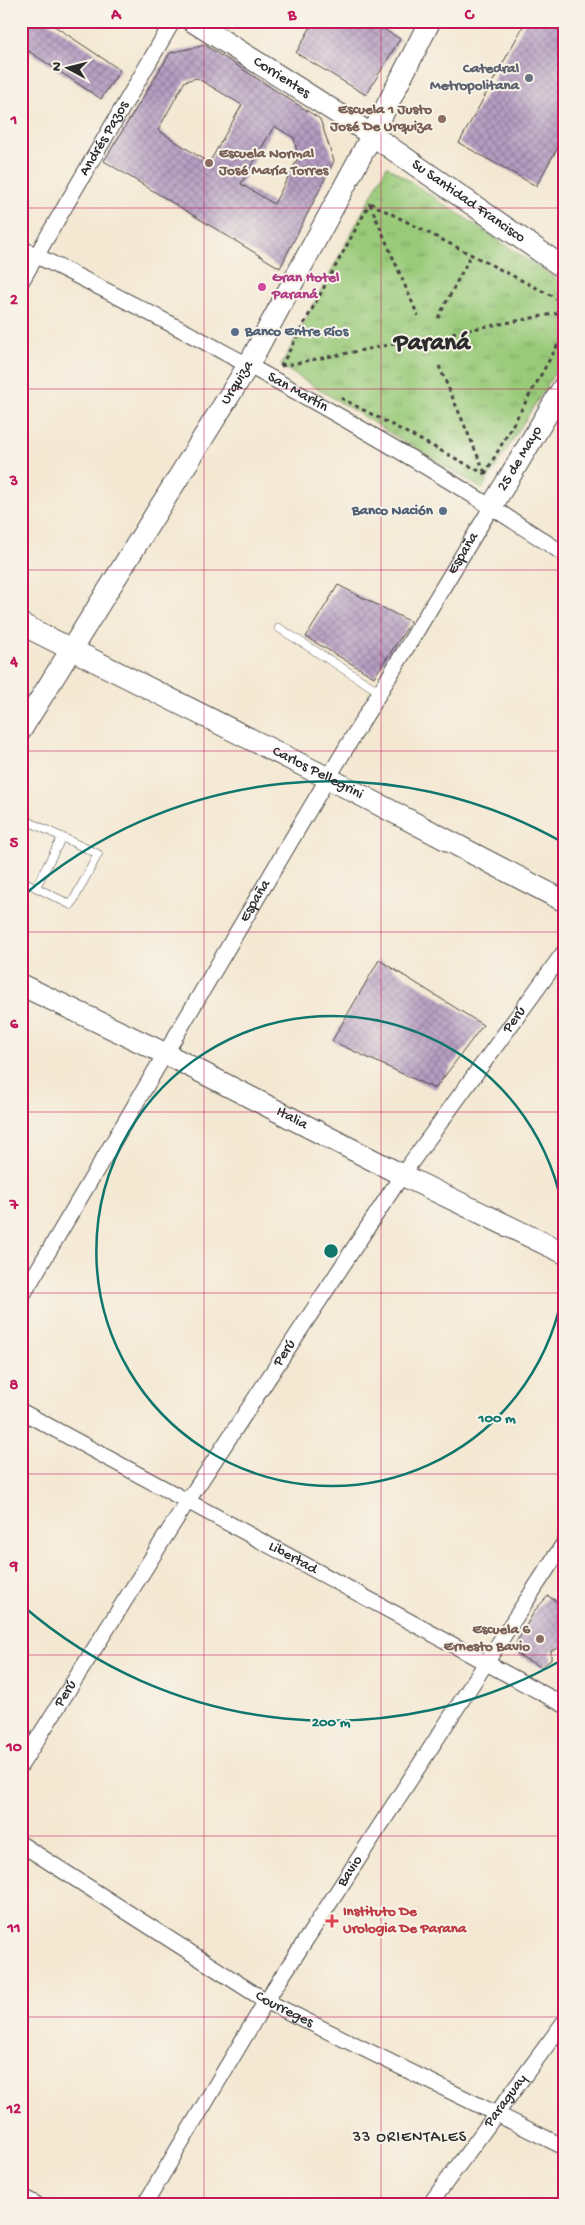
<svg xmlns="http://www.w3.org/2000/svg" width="585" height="2225" font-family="'Gochi Hand',sans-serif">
<defs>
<pattern id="park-tufts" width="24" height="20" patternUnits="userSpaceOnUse" patternTransform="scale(1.25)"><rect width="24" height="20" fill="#99ca79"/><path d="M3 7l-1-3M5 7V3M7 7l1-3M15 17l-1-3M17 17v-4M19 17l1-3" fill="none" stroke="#7da463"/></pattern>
<pattern id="building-cross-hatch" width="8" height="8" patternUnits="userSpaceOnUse" patternTransform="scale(1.25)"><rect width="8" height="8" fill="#b69dc2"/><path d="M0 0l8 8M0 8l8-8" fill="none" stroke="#94809e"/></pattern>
</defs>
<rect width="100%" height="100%" fill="#f7f3e8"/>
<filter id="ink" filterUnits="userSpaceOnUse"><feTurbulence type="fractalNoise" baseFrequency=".02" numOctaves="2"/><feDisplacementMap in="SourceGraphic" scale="10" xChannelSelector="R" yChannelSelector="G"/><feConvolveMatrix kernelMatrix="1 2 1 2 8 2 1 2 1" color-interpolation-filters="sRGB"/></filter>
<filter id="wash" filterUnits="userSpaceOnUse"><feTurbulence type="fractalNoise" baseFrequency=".0096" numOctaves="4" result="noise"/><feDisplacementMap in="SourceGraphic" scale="20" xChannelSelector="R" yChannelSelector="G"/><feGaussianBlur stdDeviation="1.12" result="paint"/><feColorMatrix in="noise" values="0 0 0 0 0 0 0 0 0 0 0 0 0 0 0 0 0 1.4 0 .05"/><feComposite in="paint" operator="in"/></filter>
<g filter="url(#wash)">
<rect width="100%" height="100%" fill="#f4e8d3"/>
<!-- park -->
<path fill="url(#park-tufts)" stroke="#627a52" d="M387 166 564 284V358L482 489 281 366Z"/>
<g id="blocks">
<!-- building -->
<path fill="url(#building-cross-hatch)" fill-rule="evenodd" d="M21 21H47L120 70 101 99 21 46Z
M314 21H370L400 39 366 95 296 53Z
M526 21H564V136L536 186 459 143Z
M205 45 320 119 334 161 280 268 104 161 170 53ZM197 78 242 105 209 163 158 130 185 81ZM274 126 294 138 298 158 274 204 241 184Z
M338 585 411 622 374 677 306 637Z
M379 960 483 1025 435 1089 332 1041Z
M548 1596 564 1606V1645L551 1651V1660L541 1667 518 1655 516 1643 535 1610Z"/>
</g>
</g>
<g filter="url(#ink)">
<use href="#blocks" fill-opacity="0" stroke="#494744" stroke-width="1"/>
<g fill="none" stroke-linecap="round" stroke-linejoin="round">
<defs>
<path id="lane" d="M279 628 380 692
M21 818 98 854 71 905 21 880
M36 887 62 837"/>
<g id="street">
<path id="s1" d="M21 248C208 340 391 439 564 554"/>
<path id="s2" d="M21 282 173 21"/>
<path id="s3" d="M21 1298 328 778 492 506"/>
<path id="s4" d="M21 1411 564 1705"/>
<path id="s5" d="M21 1765 187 1502 402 1175 564 952"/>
<path id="s6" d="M21 1844 266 2001 564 2147"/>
<path d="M21 2196 36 2204"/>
<path id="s7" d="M145 2204 266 2001 564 1543"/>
<path id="s8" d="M430 2204 564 2022"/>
</g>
<g id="secondary">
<path id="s9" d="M192 21 372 135 564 268"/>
<path id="s10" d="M492 506 564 386"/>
<path id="s11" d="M21 624 328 778 564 901"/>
<path id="s12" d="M21 730 249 364 372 135 430 21"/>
<path id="s13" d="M21 985 166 1054 402 1175 564 1253"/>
</g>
</defs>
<!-- lane casing -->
<use href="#lane" stroke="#494744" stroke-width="9"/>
<!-- street casing -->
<use href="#street" stroke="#494744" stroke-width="17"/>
<!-- secondary casing -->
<use href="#secondary" stroke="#494744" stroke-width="23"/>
<!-- path -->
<path stroke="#494744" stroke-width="3" stroke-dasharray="4 4" stroke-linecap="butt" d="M370 203 564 302
M370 204 418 316
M438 318 471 255
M452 333 564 312
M281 366 370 203
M281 366 399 343
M439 366 485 473
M341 398 485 474
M485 474 564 334"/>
<!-- lane -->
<use href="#lane" stroke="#fff" stroke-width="8"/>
<!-- street -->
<use href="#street" stroke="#fff" stroke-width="15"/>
<!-- secondary -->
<use href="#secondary" stroke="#fff" stroke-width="21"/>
</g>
</g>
<!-- grid -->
<path fill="none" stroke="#c2185b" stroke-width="1" stroke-opacity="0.55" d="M204 21V2204M381 21V2204M21 208H564M21 389H564M21 570H564M21 751H564M21 932H564M21 1112H564M21 1293H564M21 1474H564M21 1655H564M21 1836H564M21 2017H564"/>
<!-- distance rings -->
<g fill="none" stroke="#0f766e" stroke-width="2.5">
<path d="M564 1284A235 235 0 1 1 564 1218"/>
<path d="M562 1660A470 470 0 0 1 23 1606M23 896A470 470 0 0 1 562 842"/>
</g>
<!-- markers -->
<circle fill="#6b7280" stroke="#f7f3e8" stroke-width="2" cx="529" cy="78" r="5"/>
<g fill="#8d6e63" stroke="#f7f3e8" stroke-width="2">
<circle cx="442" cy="119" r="5"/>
<circle cx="209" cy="163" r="5"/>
<circle cx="540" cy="1639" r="5"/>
</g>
<circle fill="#d1479c" stroke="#f7f3e8" stroke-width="2" cx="262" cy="287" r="5"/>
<g fill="#5c6f8a" stroke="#f7f3e8" stroke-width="2">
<circle cx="235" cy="332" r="5"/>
<circle cx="443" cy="511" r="5"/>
</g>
<path fill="#e0444e" stroke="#f7f3e8" stroke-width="2" d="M329.5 1913.5h5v5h5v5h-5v5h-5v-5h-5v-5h5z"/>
<g text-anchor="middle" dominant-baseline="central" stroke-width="4" stroke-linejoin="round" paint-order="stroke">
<!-- worship labels -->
<g font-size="15" font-weight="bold" fill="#5b616d" stroke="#f7f3e8" text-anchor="end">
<text x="519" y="69">Catedral<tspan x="519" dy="17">Metropolitana</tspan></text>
</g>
<!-- street labels -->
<g font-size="15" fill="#2b2b2b" stroke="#f7f3e8">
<text stroke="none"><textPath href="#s9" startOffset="106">Corrientes</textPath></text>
<text stroke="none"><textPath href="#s2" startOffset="166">Andrés Pazos</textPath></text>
<text stroke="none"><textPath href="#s9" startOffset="330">Su Santidad Francisco</textPath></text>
<text stroke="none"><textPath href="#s12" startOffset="409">Urquiza</textPath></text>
<text stroke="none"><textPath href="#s1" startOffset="312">San Martín</textPath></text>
<text stroke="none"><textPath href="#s10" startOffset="55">25 de Mayo</textPath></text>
<text stroke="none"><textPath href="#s3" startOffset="866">España</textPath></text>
<text stroke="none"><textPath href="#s11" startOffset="332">Carlos Pellegrini</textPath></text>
<text stroke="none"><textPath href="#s3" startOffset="461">España</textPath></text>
<text stroke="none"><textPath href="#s5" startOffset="894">Perú</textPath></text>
<text stroke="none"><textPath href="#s13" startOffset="302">Italia</textPath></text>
<text stroke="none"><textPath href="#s5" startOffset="489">Perú</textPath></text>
<text stroke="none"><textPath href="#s4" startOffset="309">Libertad</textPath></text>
<text stroke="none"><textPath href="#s5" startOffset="84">Perú</textPath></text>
<text stroke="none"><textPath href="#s7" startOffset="391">Bavio</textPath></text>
<text stroke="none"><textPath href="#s6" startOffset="311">Courreges</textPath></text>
<text stroke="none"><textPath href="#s8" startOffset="128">Paraguay</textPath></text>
</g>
<!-- education labels -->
<g font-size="15" font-weight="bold" fill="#785e54" stroke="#f7f3e8" text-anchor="end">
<text x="432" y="110">Escuela 1 Justo<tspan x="432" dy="17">José De Urquiza</tspan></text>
<text x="219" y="154" text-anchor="start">Escuela Normal<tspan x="219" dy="17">José María Torres</tspan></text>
<text x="530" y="1630">Escuela 6<tspan x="530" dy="17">Ernesto Bavio</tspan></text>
</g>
<!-- hotel labels -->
<g font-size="15" font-weight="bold" fill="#b23c85" stroke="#f7f3e8" text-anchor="start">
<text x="272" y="278">Gran Hotel<tspan x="272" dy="17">Paraná</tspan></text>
</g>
<!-- service labels -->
<g font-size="15" font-weight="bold" fill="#4e5e75" stroke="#f7f3e8" text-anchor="start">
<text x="245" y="332">Banco Entre Ríos</text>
<text x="433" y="511" text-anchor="end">Banco Nación</text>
</g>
<!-- health labels -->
<g font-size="15" font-weight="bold" fill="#be3a42" stroke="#f7f3e8" text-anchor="start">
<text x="343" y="1912">Instituto De<tspan x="343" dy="17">Urologia De Parana</tspan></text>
</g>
<!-- neighbourhood labels -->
<g font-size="16" letter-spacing="1" fill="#2b2b2b" stroke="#f7f3e8">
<text x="410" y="2138">33 ORIENTALES</text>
</g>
<!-- town labels -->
<g font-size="25" font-weight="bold" fill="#2b2b2b" stroke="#f7f3e8">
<text x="432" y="344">Paraná</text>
</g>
</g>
<circle cx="331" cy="1251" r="8" fill="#0f766e" stroke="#f7f3e8" stroke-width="2.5"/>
<g font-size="15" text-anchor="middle" font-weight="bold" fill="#0f766e" stroke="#f7f3e8" stroke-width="4" stroke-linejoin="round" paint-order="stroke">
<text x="497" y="1422">100 m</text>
<text x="331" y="1726">200 m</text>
</g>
<!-- margin -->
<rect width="585" height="2225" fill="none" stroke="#f7f3e8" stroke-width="55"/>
<!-- north arrow -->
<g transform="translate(68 68) rotate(277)" stroke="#f7f3e8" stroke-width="4" paint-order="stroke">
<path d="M0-4L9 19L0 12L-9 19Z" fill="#2b2b2b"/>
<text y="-8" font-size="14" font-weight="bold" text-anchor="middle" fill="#2b2b2b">N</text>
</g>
<rect x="28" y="28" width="530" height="2170" fill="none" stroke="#c2185b" stroke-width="2"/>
<g font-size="16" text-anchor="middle" font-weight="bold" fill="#c2185b">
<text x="116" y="19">A</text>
<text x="292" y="19">B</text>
<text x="469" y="19">C</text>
<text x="14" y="124">1</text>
<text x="14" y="304">2</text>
<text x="14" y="485">3</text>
<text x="14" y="666">4</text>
<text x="14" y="847">5</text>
<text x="14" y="1028">6</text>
<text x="14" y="1209">7</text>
<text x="14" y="1389">8</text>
<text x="14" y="1570">9</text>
<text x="14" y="1751">10</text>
<text x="14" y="1932">11</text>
<text x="14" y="2113">12</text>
</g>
</svg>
